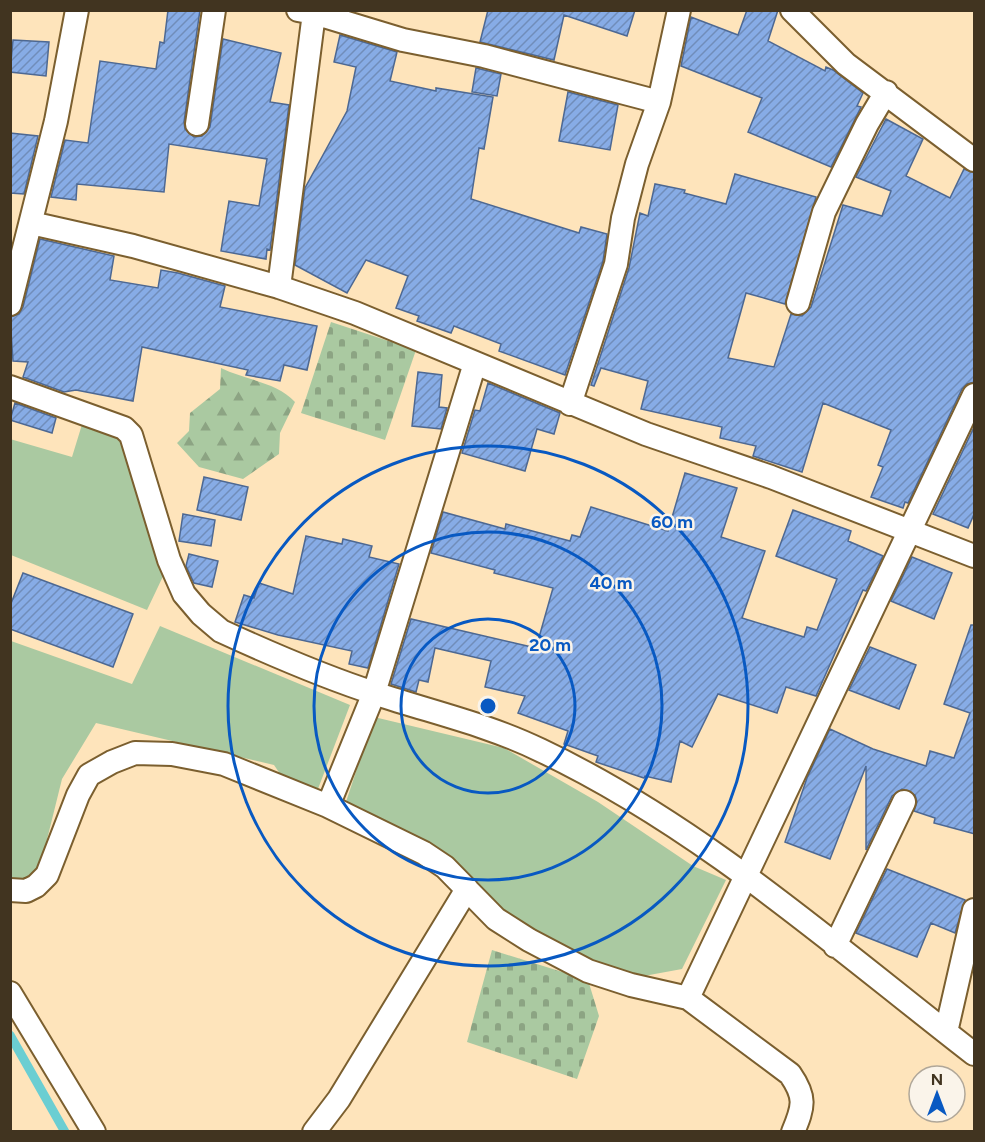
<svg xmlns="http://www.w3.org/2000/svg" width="985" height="1142" font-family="Figtree,sans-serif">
<defs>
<pattern id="forest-firs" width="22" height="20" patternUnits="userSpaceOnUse" patternTransform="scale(1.5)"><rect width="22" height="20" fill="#aac9a1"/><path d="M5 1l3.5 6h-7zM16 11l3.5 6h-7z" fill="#8ca483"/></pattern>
<pattern id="cemetery-stones" width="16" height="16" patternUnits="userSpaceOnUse" patternTransform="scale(1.5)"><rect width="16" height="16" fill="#aac9a1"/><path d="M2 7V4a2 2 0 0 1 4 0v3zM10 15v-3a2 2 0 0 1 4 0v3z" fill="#8ca483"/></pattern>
<pattern id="building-hatch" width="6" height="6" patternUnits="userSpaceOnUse" patternTransform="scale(1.5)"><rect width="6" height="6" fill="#87ace6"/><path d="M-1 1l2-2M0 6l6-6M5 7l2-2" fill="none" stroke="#708dba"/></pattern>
</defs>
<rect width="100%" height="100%" fill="#fee4bb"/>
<!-- grass -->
<path fill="#aac9a1" d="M84 418 123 436 166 570 147 610 11 555 10 439 72 457Z
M160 626 350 705 313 802 293 793 274 765 96 723 62 779 34 892 11 889V641L132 684Z
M374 717 504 748 598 802 693 866 726 880 682 969 633 978 554 942 343 811Z"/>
<!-- forest -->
<path fill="url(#forest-firs)" d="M221 368C245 380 277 382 295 402L280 433 279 454 243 479 199 467 177 443 189 431 190 413 220 389Z"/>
<!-- cemetery -->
<path fill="url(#cemetery-stones)" d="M331 322 416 350 385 440 301 413Z
M492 950 588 980 599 1016 577 1079 467 1042Z"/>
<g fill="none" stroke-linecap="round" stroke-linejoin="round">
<!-- stream -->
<path stroke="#6bced2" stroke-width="9" d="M10 1035 65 1132"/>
</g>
<!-- building -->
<path fill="url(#building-hatch)" stroke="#4d6892" stroke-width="1.5" d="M168 10H200L184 122 185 129 194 137 202 136 210 127 223 39 281 53 270 102 289 105 270 250 267 249 266 259 221 251 229 201 259 206 267 159 169 144 164 192 77 184 76 200 51 197 65 140 88 143 100 61 156 69 160 42 164 43Z
M488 10H635L627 36 564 15 554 60 480 42Z
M747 10H778L768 41 825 71 826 67 833 70 863 93 857 106 861 107 831 167 748 132 762 98 681 66 691 17 738 35Z
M340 35 397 52 390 81 436 91V88L493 97 484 149 479 148 471 199 579 233 581 227 607 234 603 261 565 375 499 351 501 344 454 326 451 333 417 321 419 316 396 308 408 276 366 260 347 293 295 265 305 188 347 111 356 67 334 62Z
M13 40 49 42 46 76 10 72Z
M476 68 501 74 497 96 472 92Z
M568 92 618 105 610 150 559 141Z
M886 119 923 139 906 176 950 198 964 169 975 173V382L967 384 962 389 908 503 905 502 903 508 871 497 883 467 878 465 891 430 823 403 802 472 753 456 756 446 720 438 722 427 641 409 648 381 601 368 594 386 591 385 629 268 640 213 648 216 655 184 685 190 684 193 726 204 735 174 816 197 785 304 746 293 728 358 774 367 791 314 802 316 811 307 843 205 882 216 891 191 856 177Z
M10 133 38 136 24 194 10 193Z
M40 239 114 256 110 280 158 288 161 270 178 273 225 286 220 307 317 326 307 370 284 365 280 381 246 375 248 370 142 347 133 401 76 390 64 392 23 377 28 362 13 361 10 317 19 314 23 307Z
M418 372 442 375 439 407 447 408 441 429 412 426Z
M488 383 560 413 554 434 537 429 525 471 462 453 475 410 480 411Z
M15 403 56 418 52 433 10 420Z
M975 425V512L968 528 933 514Z
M685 473 737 488 721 537 765 551 742 618 804 637 807 627 817 630 837 579 776 556 793 510 851 531 848 541 883 556 866 591 863 590 816 696 786 687 777 713 718 694 692 747 680 741 671 782 645 776 644 778 596 762 598 756 564 744 568 731 518 713 525 696 485 687 491 661 435 648 428 682 419 680 416 692 391 684 411 619 536 648 553 588 494 573 495 570 431 553 443 512 505 529 506 524 570 541 572 535 580 537 591 507 668 531Z
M204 477 248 487 241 520 197 510Z
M183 514 215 520 211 546 179 541Z
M306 536 342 544 343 539 372 546 369 557 399 564 368 668 349 664 352 651 278 635 235 622 244 595 254 598 259 583 293 594Z
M189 554 218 561 212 587 194 583 186 566Z
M912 557 952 573 934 619 891 601Z
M23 573 133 614 113 667 10 629V606Z
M971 625H975V834L934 823 935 818 914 811 917 802 915 795 902 789 892 796 866 850V766L830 859 785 842 807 778 830 729 873 749 926 766 930 751 954 758 970 713 944 704Z
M870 647 916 665 899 709 849 690Z
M887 869 965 900 955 933 931 923 917 957 856 933Z"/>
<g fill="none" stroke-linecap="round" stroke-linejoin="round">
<defs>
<path id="street" d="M315 10 314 13 403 40 484 56 659 102
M792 10 846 64 974 160
M197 124 214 10
M31 223 133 246 279 287 355 313 646 434 771 477 974 556
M279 287 314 13 298 10
M798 303 824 212 867 124 886 92
M10 304 56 121 77 10
M10 387 124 428 131 435 169 560 184 594 201 614 221 631C271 654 324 677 377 694 431 712 489 725 540 750 699 825 837 948 974 1054
M570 404 616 264 623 218 637 164 659 102 679 10
M328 806 374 693 475 363
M10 890 26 891 36 886 47 875 78 795 89 775 112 762 135 753 172 754 224 764 328 806 424 853 445 867 496 919 529 940 588 971 631 985 688 998 790 1074C806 1097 804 1106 793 1132
M835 946 904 802
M10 993 94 1132
M688 998 974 395
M946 1032 974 910
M314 1132 339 1099 467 889"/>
</defs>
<!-- street casing -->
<use href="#street" stroke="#7b5f2f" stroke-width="26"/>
<!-- street -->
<use href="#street" stroke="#fff" stroke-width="22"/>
</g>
<!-- distance rings -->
<g fill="none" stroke="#0859c2" stroke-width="3">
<circle cx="488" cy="706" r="87"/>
<circle cx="488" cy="706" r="174"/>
<circle cx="488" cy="706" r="260"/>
</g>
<circle cx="488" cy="706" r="9" fill="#0859c2" stroke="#faf4ea" stroke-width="3"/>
<g font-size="18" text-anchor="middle" font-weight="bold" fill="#0859c2" stroke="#faf4ea" stroke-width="5" stroke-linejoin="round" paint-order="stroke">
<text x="672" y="528">60 m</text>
<text x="611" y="589">40 m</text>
<text x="550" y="651">20 m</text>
</g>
<!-- border -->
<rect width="985" height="1142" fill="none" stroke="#413420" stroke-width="24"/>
<!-- north arrow -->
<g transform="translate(937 1094)"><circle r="28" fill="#faf4ea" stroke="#b0a799" stroke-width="1.5"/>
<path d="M0-4.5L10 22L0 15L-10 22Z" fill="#0859c2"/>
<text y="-9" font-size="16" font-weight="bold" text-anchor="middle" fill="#413420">N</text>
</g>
</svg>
